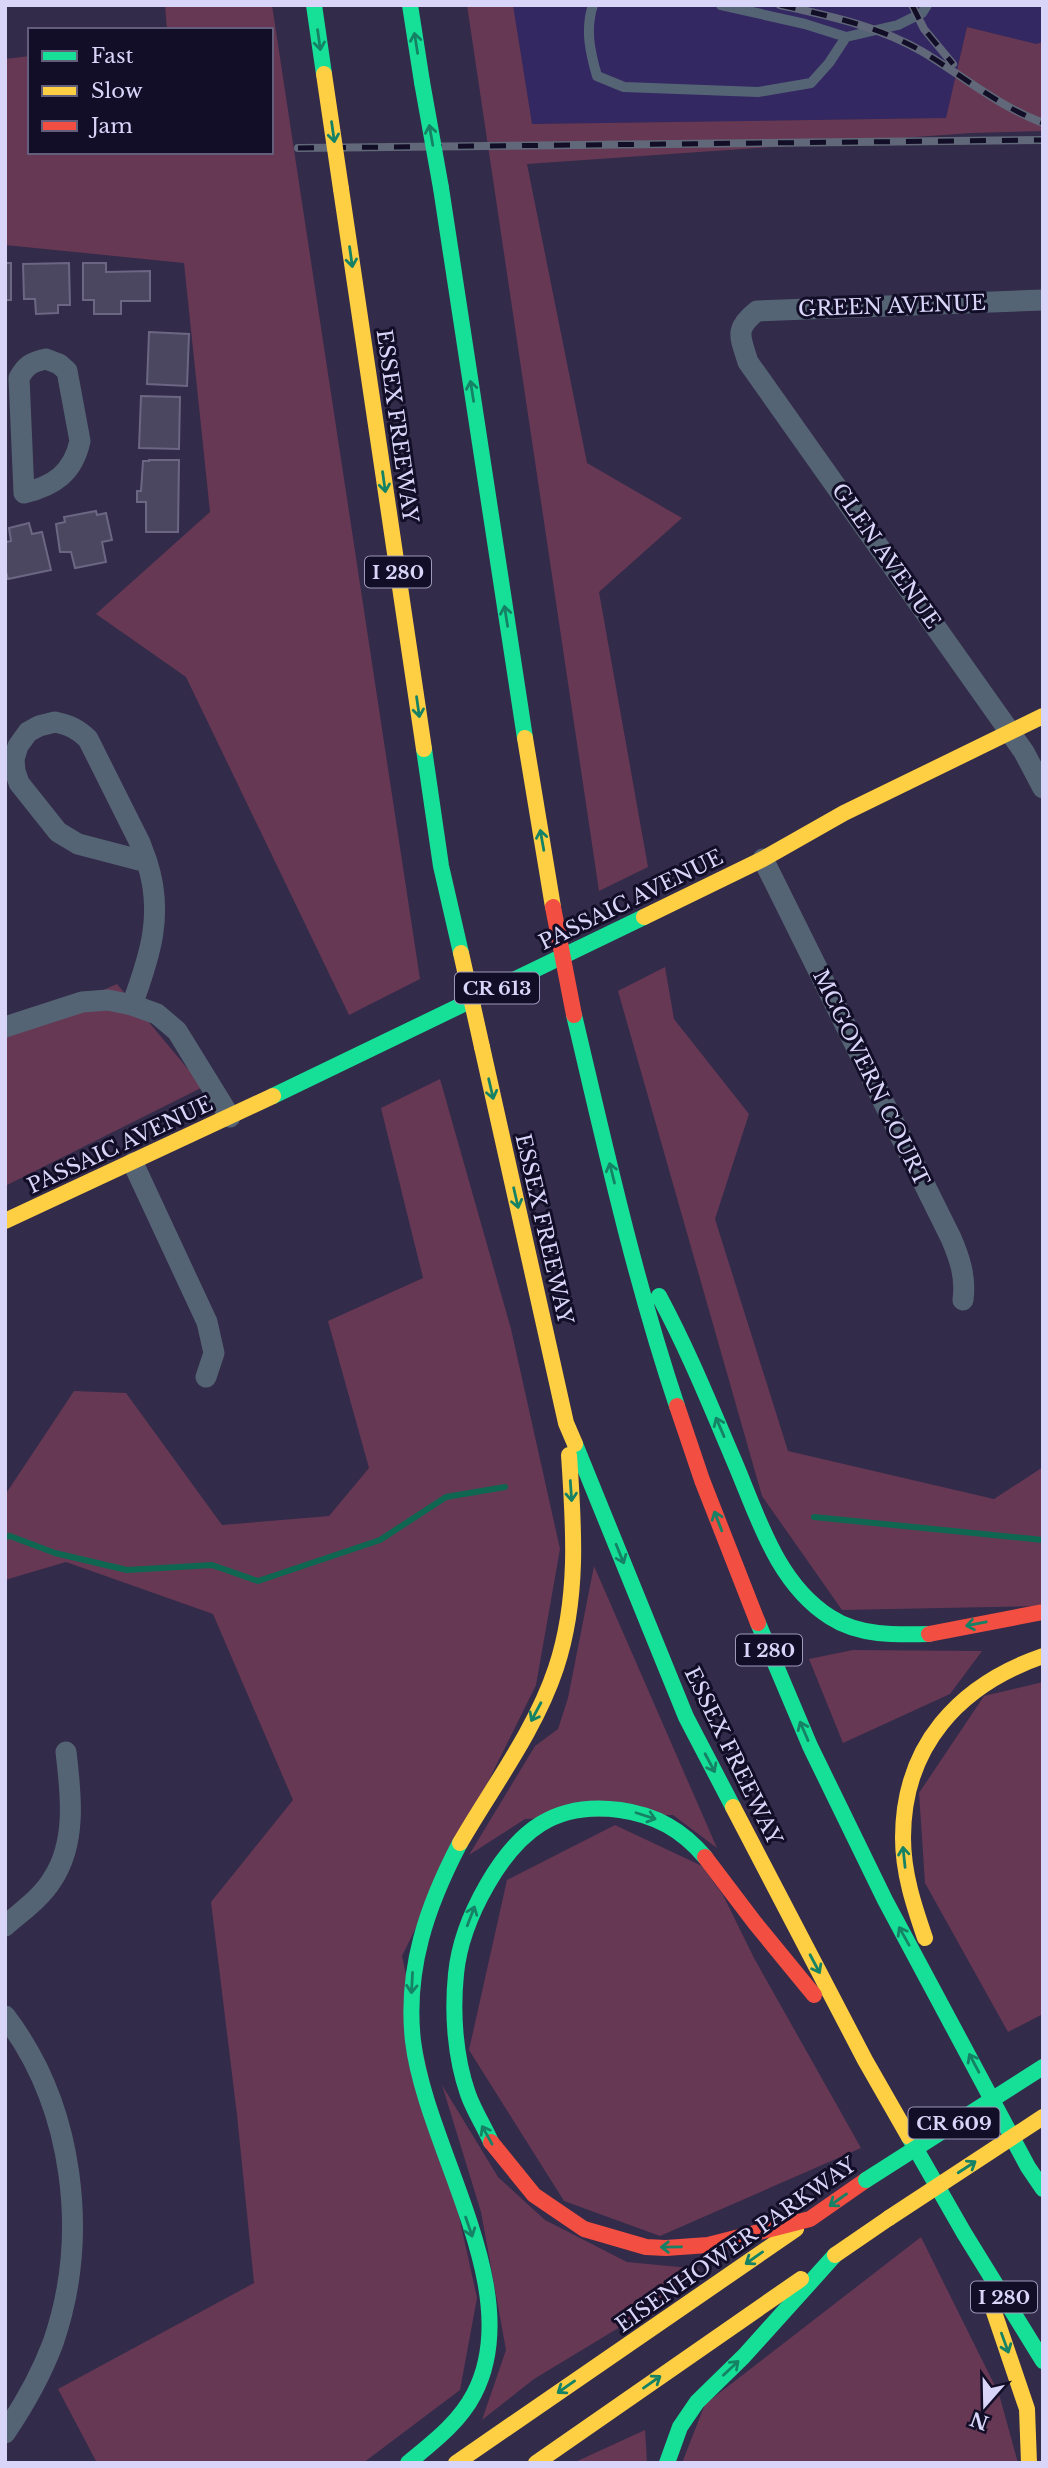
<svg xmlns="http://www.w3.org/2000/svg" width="1048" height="2468" font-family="'Libre Baskerville',serif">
<rect width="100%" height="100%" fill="#322b4a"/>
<!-- built -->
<path fill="#342863" d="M513 5H1043V42L1036 44 967 27 946 118 532 124Z"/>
<!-- green -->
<path fill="#663854" d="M165 5H272L420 979 349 1015 186 677 96 614 210 512 184 263 5 245V59L30 56V152H271V30H167Z
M467 5H513L532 124 946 118 967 27 1036 44 1043 42V131L972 133 527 164 587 463 682 518 599 592 648 867 599 891Z
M665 967 674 1019 749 1114 715 1219 788 1451 994 1499 1043 1467V1606L842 1610 762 1496 618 991Z
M117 984 203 1087 5 1186V1033Z
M440 1079 511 1329 560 1549 536 1685 402 1956 477 2298 460 2390 363 2463H97L58 2389 254 2283 237 2115 211 1902 293 1800 213 1614 66 1562 5 1580V1495L74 1391 126 1393 222 1525 329 1516 369 1468 328 1321 423 1278 381 1108Z
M594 1566 717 1848 673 1815 525 1819 469 1855 535 1746 558 1729 568 1698Z
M853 1650 982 1651 950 1694 843 1743 809 1659Z
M1043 1682V2014L1008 2032 925 1883 919 1793 984 1696Z
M615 1825 702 1866 723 1895 754 1958 861 2148 660 2236 564 2201 469 2050 507 1880Z
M442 2085 498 2177 545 2220 627 2262 700 2269 625 2324 534 2379 482 2420 506 2350 481 2212Z
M921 2237 999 2394 1018 2463H682L705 2404Z
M645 2429 647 2463H573L645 2430Z"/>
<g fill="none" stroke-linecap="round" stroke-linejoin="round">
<!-- stream -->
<path stroke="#0f6752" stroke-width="6" d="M814 1517 1043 1540
M5 1537 10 1536 55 1553 127 1570 212 1565 258 1581 380 1540 446 1497 505 1487"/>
</g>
<!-- building -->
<path fill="#4c4761" stroke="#6b6682" stroke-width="2" d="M5 263H11V300H5Z
M69 263 70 305H58V313L36 314 35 299H24L23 264Z
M83 263H106V272L150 271V301H121V314H94V300H83Z
M149 332 189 334 187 386 147 384Z
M141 396 180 397 179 449 139 448Z
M149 460H179L178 532H146V502H137V491H141L143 461H149Z
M96 511 97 515 106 513 112 540 102 542 106 562 75 568 71 552H60L56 524 65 522 64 517Z
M29 523 32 534 42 532 51 570 8 579 5 568V539L6 542 11 541 9 528Z"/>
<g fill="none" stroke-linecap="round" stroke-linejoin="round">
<!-- lane -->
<path stroke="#556474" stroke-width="10" d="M593 5C585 29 590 52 597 76L624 87 758 92 811 83 829 63 846 37
M721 5 805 24 846 37 898 25 922 13 927 5"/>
<!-- street -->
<path stroke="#556474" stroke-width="21" d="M1043 300 757 311C734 329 740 336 748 362L1024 752 1043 788
M46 359 59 364 67 371 80 441C73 473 54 486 24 493L19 378C26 365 32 362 46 359Z
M55 722C69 725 78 729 88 739L140 843 147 862 78 844 58 832 19 783 15 771 14 759 18 746 28 732 39 726Z
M763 859 951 1238C960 1259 966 1277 963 1300
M132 1005C150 956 164 914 147 862
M5 1027 82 1002 108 1000 132 1005 157 1014 177 1031 230 1117
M133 1163 207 1322 214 1353 206 1377
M5 1926C21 1912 41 1898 52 1880 77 1843 71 1793 66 1752
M5 2016C74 2106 90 2236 53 2343 41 2375 24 2405 5 2433"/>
<!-- fast -->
<path stroke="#16e098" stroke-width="16" d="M314 5 324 74
M410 5 422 82
M441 188 525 738
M424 749 441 866 461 953
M574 1015C605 1146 634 1278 677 1406
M273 1096 644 917
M659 1296C687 1348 709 1402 732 1456 757 1513 775 1582 830 1617 859 1636 896 1635 929 1634
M575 1444 686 1717 733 1807
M758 1623 810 1746 885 1900 1028 2167 1043 2189
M909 2137 964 2233 1043 2361
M491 2142C484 2126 474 2111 468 2094 455 2057 452 2013 456 1974 459 1943 472 1911 487 1885 518 1831 555 1801 620 1810 656 1815 682 1830 705 1857
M408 2463C432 2443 459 2423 474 2394 528 2291 426 2149 413 2041 405 1969 427 1906 460 1843
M667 2463 680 2427 697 2402 744 2356 835 2255"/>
<!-- slow -->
<path stroke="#ffcf43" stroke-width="16" d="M341 189 424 749
M525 738 553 907
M644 917 763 859 844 813 1043 716
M482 1047 566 1423 575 1444
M5 1221 273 1096
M733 1807 865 2060 909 2137
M460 1843C493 1786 535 1731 556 1668 579 1599 574 1527 569 1455
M925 1938C914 1906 903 1873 903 1838 903 1746 959 1685 1043 1656
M835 2255 889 2218
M994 2312 1027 2409 1029 2463
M456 2463 796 2229
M536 2463 801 2279"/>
<!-- jam -->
<path stroke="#f24e42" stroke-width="16" d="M677 1406 702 1480 758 1623
M929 1634 1043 1612
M705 1857 755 1923 814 1995
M491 2142 534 2195 584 2229 646 2247 666 2248 708 2245 810 2219
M810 2219 866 2180"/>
<defs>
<path id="rail" d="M780 5C829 16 879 26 923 52 963 76 998 106 1043 123
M912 5 924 29 953 64
M298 148 1043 140"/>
</defs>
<!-- rail casing -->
<use href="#rail" stroke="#616879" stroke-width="8"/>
<!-- rail -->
<use href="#rail" stroke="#130e27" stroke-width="5" stroke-dasharray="16" stroke-linecap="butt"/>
<!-- fast-bridge -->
<path stroke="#16e098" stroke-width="16" d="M422 82 441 188
M866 2180 1043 2067"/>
<!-- slow-bridge -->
<path stroke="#ffcf43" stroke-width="16" d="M324 74 341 189
M461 953 482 1047
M889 2218 1043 2117"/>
<!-- jam-bridge -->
<path stroke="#f24e42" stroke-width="16" d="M553 907 574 1015"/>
</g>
<!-- one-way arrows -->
<defs><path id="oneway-shaft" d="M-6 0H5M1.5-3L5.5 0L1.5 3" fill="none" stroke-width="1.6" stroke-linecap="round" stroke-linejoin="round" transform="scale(1.75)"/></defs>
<g stroke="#158265">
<use href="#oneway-shaft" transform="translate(319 40) rotate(82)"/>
<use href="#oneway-shaft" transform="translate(416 43) rotate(-99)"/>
<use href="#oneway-shaft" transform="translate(333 132) rotate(82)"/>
<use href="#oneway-shaft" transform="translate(431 135) rotate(-100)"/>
<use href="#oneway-shaft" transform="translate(351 257) rotate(82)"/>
<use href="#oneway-shaft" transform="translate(472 391) rotate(-99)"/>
<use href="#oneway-shaft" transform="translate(384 482) rotate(82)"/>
<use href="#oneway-shaft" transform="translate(506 616) rotate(-99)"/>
<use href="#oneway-shaft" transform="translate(418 707) rotate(82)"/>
<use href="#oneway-shaft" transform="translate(542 840) rotate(-100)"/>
<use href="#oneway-shaft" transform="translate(491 1089) rotate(77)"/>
<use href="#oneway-shaft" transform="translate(612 1173) rotate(-104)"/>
<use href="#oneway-shaft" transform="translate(516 1198) rotate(77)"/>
<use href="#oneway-shaft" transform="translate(720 1427) rotate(-113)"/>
<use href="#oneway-shaft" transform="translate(571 1491) rotate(86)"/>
<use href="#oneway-shaft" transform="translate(718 1521) rotate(-111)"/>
<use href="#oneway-shaft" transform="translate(620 1554) rotate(68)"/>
<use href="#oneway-shaft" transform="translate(976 1624) rotate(169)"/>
<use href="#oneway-shaft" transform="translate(536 1712) rotate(118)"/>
<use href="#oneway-shaft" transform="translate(804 1731) rotate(-113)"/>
<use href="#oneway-shaft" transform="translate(710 1763) rotate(62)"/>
<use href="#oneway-shaft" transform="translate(646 1816) rotate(18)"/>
<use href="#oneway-shaft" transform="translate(904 1857) rotate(-96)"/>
<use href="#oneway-shaft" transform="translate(471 1916) rotate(-69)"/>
<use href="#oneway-shaft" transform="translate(904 1936) rotate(-119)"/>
<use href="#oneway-shaft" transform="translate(815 1964) rotate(62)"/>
<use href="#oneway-shaft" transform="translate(412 1983) rotate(93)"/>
<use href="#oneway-shaft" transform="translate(974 2063) rotate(-118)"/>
<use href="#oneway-shaft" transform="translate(487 2135) rotate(-119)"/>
<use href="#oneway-shaft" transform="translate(967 2167) rotate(-33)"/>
<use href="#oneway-shaft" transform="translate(838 2200) rotate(145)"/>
<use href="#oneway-shaft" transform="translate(469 2227) rotate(71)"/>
<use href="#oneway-shaft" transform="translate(671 2247) rotate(179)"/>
<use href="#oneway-shaft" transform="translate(754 2258) rotate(145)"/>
<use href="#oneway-shaft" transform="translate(1005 2343) rotate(70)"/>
<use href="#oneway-shaft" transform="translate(731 2368) rotate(-43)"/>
<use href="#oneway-shaft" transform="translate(652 2382) rotate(-35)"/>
<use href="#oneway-shaft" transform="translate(566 2387) rotate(145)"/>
</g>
<g text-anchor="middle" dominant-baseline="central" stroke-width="6" stroke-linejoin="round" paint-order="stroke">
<!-- shield labels -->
<g fill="#130e27" stroke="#9d99ba" stroke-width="2">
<rect x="365" y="556.5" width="66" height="31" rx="5"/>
<rect x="455" y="972.5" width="84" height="31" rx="5"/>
<rect x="736" y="1634.5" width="66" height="31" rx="5"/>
<rect x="908.5" y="2107.5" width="91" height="31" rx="5"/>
<rect x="971" y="2281.5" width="66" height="31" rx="5"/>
</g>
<g font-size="19" font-weight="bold" fill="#d8d5f9">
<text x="398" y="572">I 280</text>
<text x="497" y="988">CR 613</text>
<text x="769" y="1650">I 280</text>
<text x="954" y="2123">CR 609</text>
<text x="1004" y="2297">I 280</text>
</g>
<!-- street labels -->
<g font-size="21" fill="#d8d5f9" stroke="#130e27">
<text transform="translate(892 306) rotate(-2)">GREEN AVENUE</text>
<text transform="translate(397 426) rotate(82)">ESSEX FREEWAY</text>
<text transform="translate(886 556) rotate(55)">GLEN AVENUE</text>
<text transform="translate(631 900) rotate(-26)">PASSAIC AVENUE</text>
<text transform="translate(871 1078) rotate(64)">MCGOVERN COURT</text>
<text transform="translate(120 1145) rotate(-25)">PASSAIC AVENUE</text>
<text transform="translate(544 1229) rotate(77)">ESSEX FREEWAY</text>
<text transform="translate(733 1756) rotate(64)">ESSEX FREEWAY</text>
<text transform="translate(736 2245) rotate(-35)">EISENHOWER PARKWAY</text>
</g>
</g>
<!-- border -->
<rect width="1048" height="2468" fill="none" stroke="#d8d5f9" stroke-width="14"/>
<!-- legend -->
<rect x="28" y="28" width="245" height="126" fill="#130e27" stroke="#625e7b" stroke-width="2"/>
<rect x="42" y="51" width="35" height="10" fill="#16e098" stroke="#625e7b" stroke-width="2"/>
<text x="91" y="63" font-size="21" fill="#d8d5f9">Fast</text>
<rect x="42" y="86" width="35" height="10" fill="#ffcf43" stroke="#625e7b" stroke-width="2"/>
<text x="91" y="98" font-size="21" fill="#d8d5f9">Slow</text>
<rect x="42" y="121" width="35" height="10" fill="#f24e42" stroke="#625e7b" stroke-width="2"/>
<text x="91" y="133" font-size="21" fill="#d8d5f9">Jam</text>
<!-- north arrow -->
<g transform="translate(985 2405) rotate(200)" stroke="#130e27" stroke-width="5" paint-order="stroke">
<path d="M0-5L12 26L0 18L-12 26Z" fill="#d8d5f9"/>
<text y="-10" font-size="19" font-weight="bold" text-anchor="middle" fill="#d8d5f9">N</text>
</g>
</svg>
